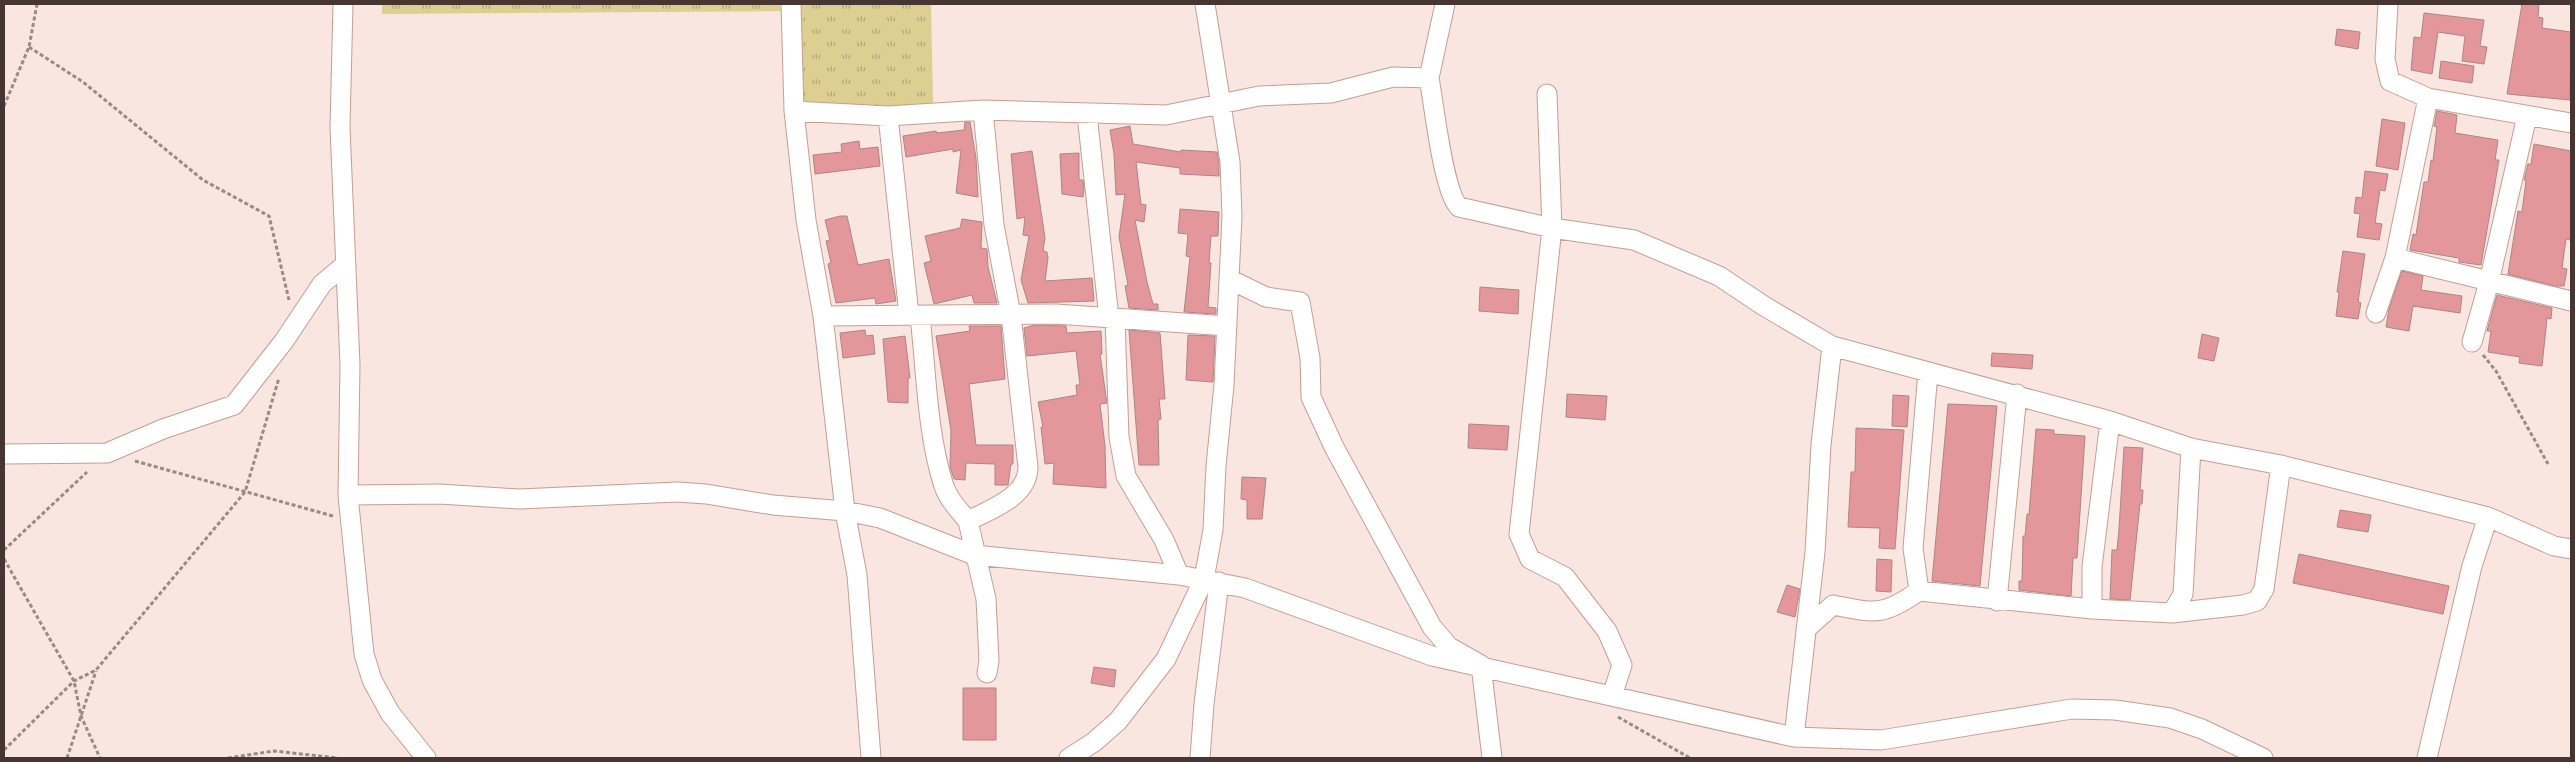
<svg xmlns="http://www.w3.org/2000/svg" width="2575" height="762" font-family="Bitter,serif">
<defs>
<pattern id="grass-tufts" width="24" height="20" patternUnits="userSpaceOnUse" patternTransform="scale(1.25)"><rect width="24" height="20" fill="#ddce91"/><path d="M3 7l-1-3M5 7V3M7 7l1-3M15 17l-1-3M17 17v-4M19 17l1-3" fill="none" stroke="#b5a877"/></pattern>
</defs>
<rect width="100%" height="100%" fill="#f9e6e1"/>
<!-- grass -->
<path fill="url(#grass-tufts)" d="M382 4H780L781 11 382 14Z
M800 4H931L933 106 804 105Z"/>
<!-- building -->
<path fill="#e4979b" stroke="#af8486" d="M2522 4H2539L2538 17 2543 18 2542 28 2571 32 2570 100 2507 94Z
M2424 13 2484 20 2480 46 2487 47 2484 64 2462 61 2465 36 2438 32 2432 74 2411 70 2414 37 2421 38Z
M2337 29 2360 32 2358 49 2335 45Z
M2441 61 2474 66 2472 83 2439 78Z
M2437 111 2457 115 2455 133 2498 140 2495 160H2499L2481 265 2459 262V258L2410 250 2413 234 2416 235 2424 182H2428L2431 160 2433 161 2437 127 2434 126Z
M2382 119 2405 123 2398 170 2376 166Z
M965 122H970L976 158 978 197 956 193 961 150 953 152V149L906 157 903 136 936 131 937 133 964 130Z
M1130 126 1133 144 1181 152V150L1217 152 1219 163V176L1180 174V168L1136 162 1141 204 1146 205 1144 222 1135 220 1147 282 1153 304H1158V310L1129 308 1125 286 1128 285 1119 237 1125 194 1116 195 1114 154 1110 130Z
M859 141 860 149 878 147 880 166 815 174 813 155 842 152 841 144Z
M2534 144 2571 151V231L2570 240 2566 239 2562 268 2567 269 2564 286H2555L2508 274 2518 211 2522 212 2526 181 2524 180 2528 164H2531Z
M1032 151 1045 238 1043 251 1047 252 1048 258 1045 281 1092 278 1094 301 1028 303 1021 280 1029 236 1023 235 1025 217 1017 219 1011 154Z
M1079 153V180H1083L1084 189 1083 197 1062 194 1060 154Z
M2365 171 2388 174 2385 191 2380 190 2375 223 2382 224 2379 240 2357 237 2360 214 2354 213 2356 197 2362 198Z
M1180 209 1219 212 1218 236H1211L1209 263H1211L1208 307 1216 308V314L1184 312 1190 257 1186 256 1188 234 1178 233Z
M840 216H847L858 265 889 259 896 301 876 304 875 298 836 303 828 264 831 263 826 241 830 240 825 220Z
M962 219 982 222 981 248 987 249 988 267 997 303H974L972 295 934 304 924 263 931 261 925 236 960 228Z
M2343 251 2365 254 2358 302 2361 303 2358 319 2336 316 2339 293 2337 292Z
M2402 271 2423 276 2421 290 2462 296 2460 313 2413 306 2409 331 2386 327 2389 309Z
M1480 287 1519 290 1518 314 1479 311Z
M2497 295 2552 308 2551 319 2547 318 2542 366 2519 363 2520 357 2488 352 2491 331H2487Z
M1035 325 1066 326 1067 333 1101 331 1102 354H1100L1106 397 1107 403 1100 404 1105 446 1106 488 1053 484 1054 463 1045 464 1041 427H1043L1038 402 1077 395 1076 385H1080L1076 351 1027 356 1024 328Z
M969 326H1001L1005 379 969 384 976 445H1013V464H1011L1008 485H995V464L966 463 965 480 954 479 950 467 951 431 936 336 970 331Z
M865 330 866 336 873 335 875 354 843 358 840 333Z
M1129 330 1160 333 1165 399H1159L1161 419 1158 420 1159 465H1139Z
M2202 334 2219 338 2214 361 2198 358Z
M1188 335 1215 336 1213 382 1186 380Z
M905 336 910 378H908V403L888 402 883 339Z
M1992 353 2033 355 2032 369 1991 366Z
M1567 394 1607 396 1605 420 1566 417Z
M1893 395 1909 396 1907 427 1892 426Z
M1948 404 1997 406 1980 586 1932 581Z
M1469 424 1509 426 1507 450 1468 448Z
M1856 428 1904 430 1895 549 1879 548 1880 528 1848 527 1851 472H1855Z
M2036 429 2054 430V434L2085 436 2077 558H2073L2071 596 2019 590V581H2022L2023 536H2025L2027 514H2029Z
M2124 447 2143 448 2140 490H2143L2142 504H2140L2130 600 2110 599 2112 550H2117L2119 529Z
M1242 477 1266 478 1262 519H1247V500L1241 499Z
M2340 510 2371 515 2368 532 2337 527Z
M2299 554 2449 586 2443 614 2293 583Z
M1877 559 1892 560 1891 592 1876 591Z
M1787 585 1800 589 1795 617 1777 612Z
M1094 667 1116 670 1114 687 1091 683Z
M963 688H996V740H963Z"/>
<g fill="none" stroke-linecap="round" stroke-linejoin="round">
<defs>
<path id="minor" d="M343 4 340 127 350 365 348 495 364 654 372 680 390 713 426 758
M791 4 794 111 806 220 823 316 845 511 857 575 871 758
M2388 4 2385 59 2390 81 2428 98 2571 123
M1429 78 1445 4
M1547 94 1552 228 1519 534 1530 559 1565 577 1607 631 1622 665 1612 696
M983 110 994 225 1011 315 1028 467C1028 497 991 509 968 521L986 599 989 661 987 673
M794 111 888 116 983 110 1166 115 1259 96 1331 93 1393 77 1429 78C1434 104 1443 191 1459 207L1552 228 1634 240 1719 276 1764 306 1832 346 2110 421 2191 448 2281 465 2488 517 2554 546 2571 549
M1087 114 1109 318
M888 116 909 315
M2395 258 2428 98
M1229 279 1266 297 1300 302 1310 358 1311 397 1334 447 1432 627 1449 647 1481 665 1492 758
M2376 313 2395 258 2571 301
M823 316 1056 314 1227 326
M920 316C926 369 927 432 943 483 947 498 959 510 968 521
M1115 318 1119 437 1126 476 1164 540 1179 575
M2472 342 2489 282 2527 116
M1928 372 1913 548 1919 591 2092 609V567L2110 421
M4 454 107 453 163 429 234 405 284 341 322 284 346 264
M348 495 440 494 519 499 677 492 706 494 773 505 845 511 880 518 974 555 1179 575 1245 588 1432 656 1794 737 1881 740 2072 709 2115 710 2170 718 2202 729 2263 758
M1997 601 2017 394
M2092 609 2172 613 2183 594 2191 448
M2172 613 2243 605 2257 601 2264 589 2281 465
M1806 629 1833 605C1874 613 1882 617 1919 591
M1794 737 1815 552 1821 445 1832 346
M1069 758 1094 742 1118 721 1166 659 1204 579 1213 530 1216 466 1224 385 1232 216 1230 162 1205 4
M1200 758 1204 704 1219 582
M2427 758 2472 566 2488 517"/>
</defs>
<!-- minor casing -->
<use href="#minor" stroke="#c89d92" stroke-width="21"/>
<!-- path -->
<path stroke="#9b8984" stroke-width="3" stroke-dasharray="4 2.5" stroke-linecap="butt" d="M29 47 83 82 203 180 269 216 289 300
M4 106 29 47 37 4
M2483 355 2496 371 2548 464
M135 461 333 516
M4 550 87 472
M4 559 74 681 81 716 100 758
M1618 717 1690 758
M4 750 74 681 96 670 245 492 279 378
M67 758 96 671
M228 758 274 751 338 758"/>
<!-- minor -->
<use href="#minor" stroke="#fff" stroke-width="19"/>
</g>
<!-- border -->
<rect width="2575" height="762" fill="none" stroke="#463530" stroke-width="10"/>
</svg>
